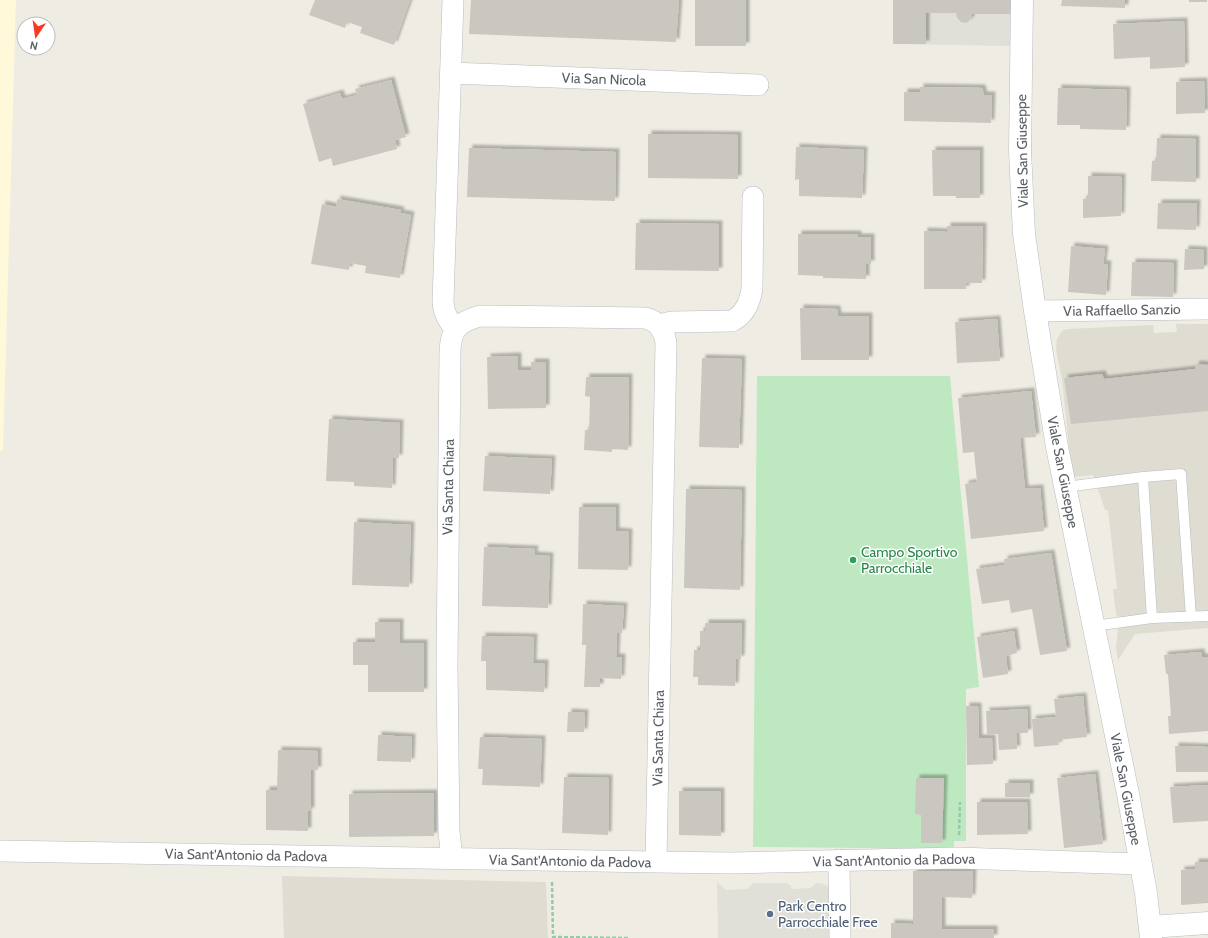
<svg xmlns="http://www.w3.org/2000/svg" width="1208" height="938" font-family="Cabin,sans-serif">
<defs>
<filter id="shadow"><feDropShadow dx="3.5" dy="-3.5" stdDeviation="1" flood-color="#0004"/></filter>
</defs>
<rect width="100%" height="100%" fill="#efede3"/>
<!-- commercial -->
<path fill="#fff8d9" d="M0 0H16L3 451H0Z"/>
<!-- industrial -->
<path fill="#e0dfd8" d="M893 0H1014L1011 46 893 44Z
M717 882 726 890 748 889 753 883H786L791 886V889L811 888 816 883 823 884 831 888 836 938H718Z"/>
<!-- education -->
<path fill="#dfdcd2" d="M1176 324H1208V628L1135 634 1118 660 1116 648 1119 617 1116 614 1113 589H1117L1108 510H1105L1093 475 1072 477 1062 379 1056 350 1057 339 1062 331 1067 329 1153 325 1154 333 1177 332Z
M282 876 546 882 548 938H284Z"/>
<!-- green -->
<path fill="#bee9c0" d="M757 376H950L979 687 966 689V841H954V849L753 847Z"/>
<!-- building -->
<path fill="#cac7c0" filter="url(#shadow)" d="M315 0H410L394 45 360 33 362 27 347 22 345 28 309 15Z
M471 0H679L676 42 469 34Z
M695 0H746V46H695Z
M893 0H1011L1010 14H972L970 20 966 23 961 22 957 18 956 13H926V44H893Z
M1062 0H1125V8L1061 6Z
M1189 0H1207V2H1189Z
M1184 21 1185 67 1150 69V57L1114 59 1113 24Z
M391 80 406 137 395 140 397 149 333 166 331 158 319 162 303 104 340 93 342 99 357 95 355 89Z
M1204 81 1205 113 1176 114V82Z
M920 87 982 88 984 95H992L991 123 904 121V92H920Z
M1058 88 1127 90 1126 130 1080 129V125H1057Z
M648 134 738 135V179L648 178Z
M1157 138 1196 139V182L1151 181 1152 161 1156 160Z
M796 147 864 150 862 198 799 196V179L795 180Z
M469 148 616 152 615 201 467 197Z
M932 150H980V198H956V196H933Z
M1088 176 1122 177 1121 216 1083 218V199L1088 198Z
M337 199 401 210 400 213 411 215 400 278 365 273 366 266 350 263 349 270 311 264 322 204 336 207Z
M1158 203H1197L1196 230 1157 229Z
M636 223 719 224V271L635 270Z
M947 226H983L982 283H966V289H924V231L947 232Z
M798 234H858V237H871V264H866V279L823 278V276L798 275Z
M1071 246 1105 249 1103 264H1108L1106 295 1068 292Z
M1185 249 1204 250V269L1184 270Z
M1132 262 1174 263 1173 297 1131 296Z
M800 308 837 309 838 316H869V360H801Z
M997 319 1000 361 957 363 955 322Z
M518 356V370H531V362H546V408L488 409 487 357Z
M702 358 742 359 739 448 699 447Z
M1196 364 1208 365V411L1071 424 1064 378 1102 374 1104 379 1195 369Z
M586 377H629L628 450 612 449V452L584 450 585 430H589L590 397 585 396Z
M1031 391 1036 437 1020 438 1025 489 1040 488 1044 531 971 539 965 484 977 482 974 452 963 453 958 398Z
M329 419 400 423 399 458H393L392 488 354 486V482L326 481Z
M485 456 552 459 550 494 483 491Z
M686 489 742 490 740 590 684 588Z
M579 507H616V531L629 532 628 570 578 569Z
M354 522 411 525 409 587 352 585Z
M484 547 535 549 534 555 550 556 548 608 482 606Z
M1051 553 1067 651 1040 655 1032 609 1011 613 1009 600 982 604 976 569 1005 565 1004 559Z
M583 604 624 606 622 633H617L616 657H622L621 679 600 678V687H584L586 645H582Z
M375 622H400V643H424V692H368V665H353V642H375Z
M705 623H742L741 659H736L735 686 698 685V677H693L694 650H700V631H705Z
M1014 631 1017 653 1006 656 1008 674 983 678 977 637Z
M482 636 534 637 533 663H545L544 692 486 690V661H481Z
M1201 652 1202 657H1208V731L1169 734 1168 716H1171L1168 674H1166L1164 655Z
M1083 696 1087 737 1058 740 1059 745 1034 747 1032 719 1056 717 1054 699Z
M966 706H978L979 738H992L993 764 967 765Z
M1027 709 1028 733H1016L1017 749 999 750 998 734H987L986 711Z
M568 712 585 713 584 732H567Z
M378 735 412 737 411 762 377 761Z
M480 737 542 739 540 787 482 785 483 769H478Z
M1175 746 1208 747V772H1176Z
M278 750 318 751V770H311V811H308V831L266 830V790H277Z
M1095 774 1103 844 1064 848 1057 778Z
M564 777 609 778 608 835 562 833Z
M916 778H944L942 843H921V815L915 814Z
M1005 783H1030V797H1005Z
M1208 785V821L1173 823 1170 787Z
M679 791H721V836L679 835Z
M434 793V836L349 837V794Z
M977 802H1027L1028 834 977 835Z
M1195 862H1208V903L1181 905V870L1195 869Z
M913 871H973L972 898 942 897V929H994V938H891V923L913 924Z"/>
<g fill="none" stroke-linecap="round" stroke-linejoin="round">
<defs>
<path id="service" d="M1143 477 1181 474 1191 617
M1065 487 1143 477 1152 618 1094 626
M1152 618 1208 616"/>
<path id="minor" d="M453 0 443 302C444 314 448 320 455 328
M451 73 758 85
M1035 311 1208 309
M661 328 666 323 672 322 732 321C744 315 750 302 752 289L753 197
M0 851 656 862 732 863 958 858 1141 864
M452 858 449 832 447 667 450 351C451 328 459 322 480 316L645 318C658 321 664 330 666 343L656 862
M839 860 840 938"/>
<path id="tertiary" d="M1150 927 1208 923"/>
<path id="secondary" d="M1022 0 1020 151 1024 234 1035 311 1057 447 1128 794 1146 893 1151 938"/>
</defs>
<!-- service casing -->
<use href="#service" stroke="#b8bbc1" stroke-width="11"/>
<!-- minor casing -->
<use href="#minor" stroke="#b8bbc1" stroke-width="22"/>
<!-- tertiary casing -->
<use href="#tertiary" stroke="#b8bbc1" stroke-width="23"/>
<!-- secondary casing -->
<use href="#secondary" stroke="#b9bcc3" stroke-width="23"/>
<!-- path -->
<path stroke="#96caa7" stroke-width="2.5" stroke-dasharray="4 2" stroke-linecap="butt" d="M959 835 960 802
M552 882 553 937 629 938"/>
<!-- service -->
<use href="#service" stroke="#fff" stroke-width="10"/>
<!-- minor -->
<use href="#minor" stroke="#fff" stroke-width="21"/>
<!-- tertiary -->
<use href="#tertiary" stroke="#fff" stroke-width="22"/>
<!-- secondary -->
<use href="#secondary" stroke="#fff" stroke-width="22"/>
</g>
<!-- markers -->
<circle fill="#2e9e5b" stroke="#fff" stroke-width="1.5" cx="853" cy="560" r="4"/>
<circle fill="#5c6f8a" stroke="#fff" stroke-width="1.5" cx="770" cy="914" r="4"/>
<g text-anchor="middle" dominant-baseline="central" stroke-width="3" stroke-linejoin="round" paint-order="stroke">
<!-- street labels -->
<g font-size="14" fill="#5b5f65" stroke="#fff">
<text transform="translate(604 79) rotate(2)">Via San Nicola</text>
<text transform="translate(1022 151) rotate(-91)">Viale San Giuseppe</text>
<text transform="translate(1122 310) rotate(-1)">Via Raffaello Sanzio</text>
<text transform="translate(1063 472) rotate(79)">Viale San Giuseppe</text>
<text transform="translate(448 487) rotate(-89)">Via Santa Chiara</text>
<text transform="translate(658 738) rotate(-89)">Via Santa Chiara</text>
<text transform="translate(1126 789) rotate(79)">Viale San Giuseppe</text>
<text transform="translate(246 855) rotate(1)">Via Sant'Antonio da Padova</text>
<text transform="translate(894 860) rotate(-1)">Via Sant'Antonio da Padova</text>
<text transform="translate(570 861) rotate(1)">Via Sant'Antonio da Padova</text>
</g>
<!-- leisure labels -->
<g font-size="14" fill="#27864d" stroke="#fff" text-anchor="start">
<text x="861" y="552">Campo Sportivo<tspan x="861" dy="16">Parrocchiale</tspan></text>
</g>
<!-- service labels -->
<g font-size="14" fill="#4e5e75" stroke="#fff" text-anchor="start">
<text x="778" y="906">Park Centro<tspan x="778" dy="16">Parrocchiale Free</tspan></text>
</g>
</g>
<!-- north arrow -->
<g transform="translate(36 36) rotate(193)"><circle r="19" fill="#ffffff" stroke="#bdbfc1"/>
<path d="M0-3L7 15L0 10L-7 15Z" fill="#f73b22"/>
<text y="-6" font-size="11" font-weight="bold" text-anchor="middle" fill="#5b5f65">N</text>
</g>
</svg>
